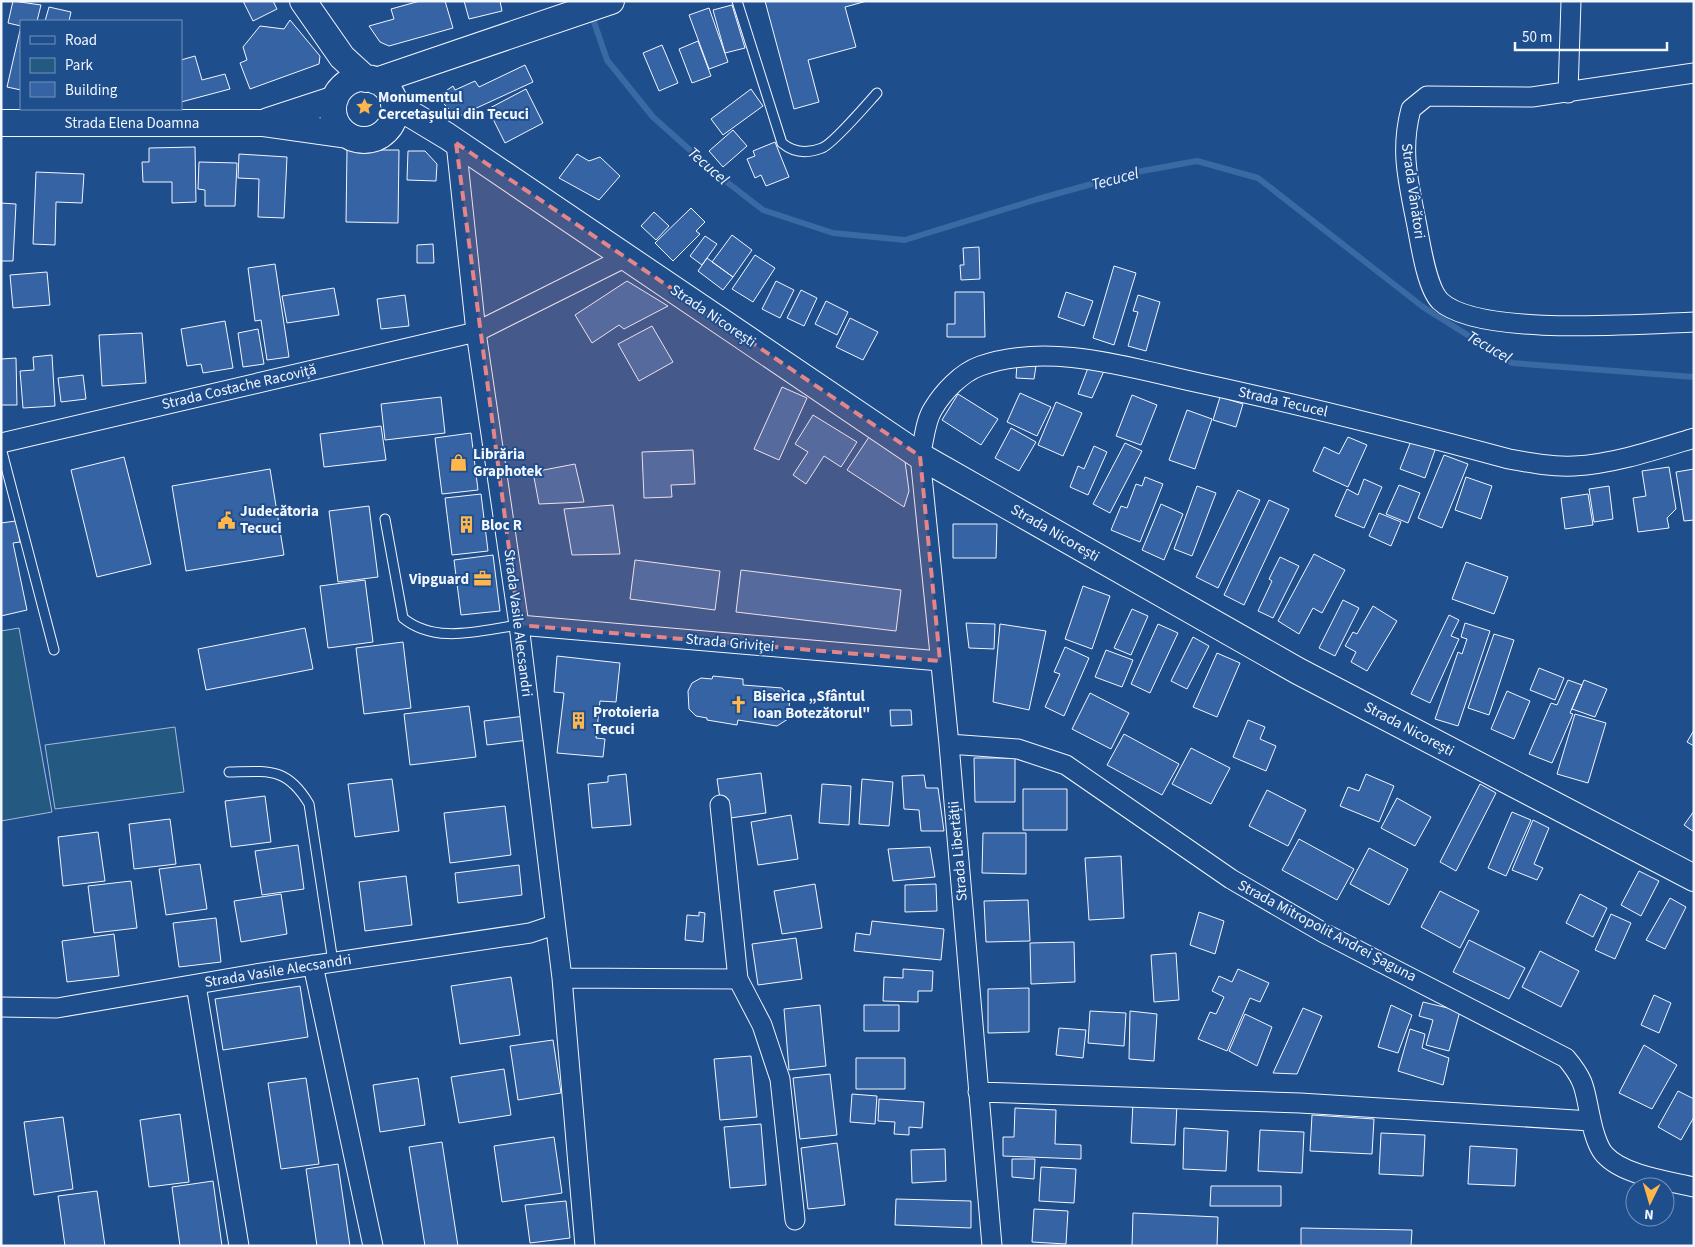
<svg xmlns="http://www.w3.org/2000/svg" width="1695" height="1247" font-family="'Source Sans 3',sans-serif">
<rect width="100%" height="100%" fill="#1f4e8c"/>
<!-- green -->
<path fill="#245a82" stroke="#a8bbd7" d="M19 628 52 812 1 821V631Z
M175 727 184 792 55 809 45 745Z"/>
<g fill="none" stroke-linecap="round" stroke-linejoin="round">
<!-- stream -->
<path stroke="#3b69a3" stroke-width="6" d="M591 13 607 60 653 117 719 176 763 210 833 233 905 240 1038 199 1131 173 1197 161 1258 178 1423 307 1512 363 1694 377"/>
</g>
<!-- building -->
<path fill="#3563a3" stroke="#f2f6ff" d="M13 1 41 5 37 21H21V26L8 23Z
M243 1H273L277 9 253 21Z
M420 1H445L453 28 389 46 380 42 369 26 394 19 391 9Z
M464 1H500L502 11 469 19Z
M765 1H867L845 7 856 47 808 60 819 102 794 109Z
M732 5 745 48 725 53 713 10Z
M49 7 71 12 69 21H45Z
M709 8 728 62 709 69 689 15Z
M290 20 320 56 319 64 250 89 240 63 247 60 243 47 260 26 284 29Z
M21 26V90L7 87Z
M698 41 711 76 692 83 679 49Z
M662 45 678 83 659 91 643 53Z
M195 56 202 80 225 74 230 89 181 102V60Z
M525 65 533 82 457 117 437 97 453 86 455 90 475 81 479 87Z
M526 89 543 123 505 143 488 109Z
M751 89 763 106 723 135 711 119Z
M733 130 747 146 723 167 709 151Z
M775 142 789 177 766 186 761 175 755 178 747 159 755 156 753 151Z
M195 147 196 202 172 203V182H143L142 162H149V148Z
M347 150H399L398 223 346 222Z
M408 151H425L437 164 436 181 407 180Z
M239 154 287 157 284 218 258 217 259 179 238 178Z
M577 154 589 161 600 157 620 176 599 200 559 178Z
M199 162 237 163 235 206H205V190L198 189Z
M36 172 84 174 82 203 56 202 55 245 33 244Z
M1 203 16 204 13 261H1Z
M691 208 705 222 696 231 700 234 673 261 655 243Z
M654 212 669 226 656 240 641 226Z
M732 235 752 250 733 277 712 262Z
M705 236 717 244 702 265 690 256Z
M433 244 434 263H417V245Z
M979 247 980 279 961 280 960 265H964L963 248Z
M755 255 775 268 753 302 732 289Z
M707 258 733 277 723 290 698 271Z
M275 264 289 357 267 360 261 320 255 321 248 268Z
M1114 266 1136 273 1114 345 1093 338Z
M47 272 50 305 13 308 10 275Z
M627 281 668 306 624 329 619 325 592 343 575 315Z
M776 281 794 290 780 318 762 309Z
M334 288 339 315 287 323 282 296Z
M801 290 817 298 804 326 787 318Z
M955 292H984L985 337H947V324H955Z
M1066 292 1093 301 1084 326 1058 317Z
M405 295 409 326 381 329 377 299Z
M1138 295 1160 302 1146 351 1128 346 1138 312 1133 311Z
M826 301 848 312 837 335 815 324Z
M850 318 878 332 863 360 836 347Z
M225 321 233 368 203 373 201 364 187 366 181 329Z
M652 326 673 362 639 381 618 344Z
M258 329 264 364 243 367 238 333Z
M142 333 146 383 102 386 99 335Z
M52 355 55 406 23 408 20 371 34 370 33 357Z
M16 358 17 405H1V359Z
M1017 364 1036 366 1034 379 1016 378Z
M1088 368 1104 371 1092 398 1078 394Z
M83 375 86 399 61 402 58 378Z
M782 387 807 398 779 460 754 449Z
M1020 393 1051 407 1037 436 1007 422Z
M958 394 998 419 981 445 942 420Z
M1132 395 1157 405 1141 445 1116 436Z
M441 397 445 433 385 440 381 404Z
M1220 397 1243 404 1236 427 1213 420Z
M1056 402 1082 413 1063 456 1038 445Z
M1187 410 1212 419 1195 469 1169 460Z
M813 415 857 442 841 467 824 456 806 484 793 475 808 452 795 444Z
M381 426 386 460 324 467 320 434Z
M1011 428 1036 442 1019 471 995 458Z
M471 433 478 490 442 494 435 438Z
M869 437 905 461 909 491 904 507 847 470Z
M1348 437 1367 445 1348 487 1313 471 1324 447 1339 454Z
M1411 441 1435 450 1425 478 1400 469Z
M1125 443 1142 451 1110 513 1093 504Z
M1094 446 1107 452 1088 495 1070 487 1078 466 1084 469Z
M693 450 695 484 671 485 672 497 644 498 642 452Z
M1444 455 1468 464 1442 528 1418 518Z
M124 457 151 564 97 577 71 470Z
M575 464 584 502 539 504 533 472Z
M1669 467 1676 509 1667 518 1669 528 1638 532 1633 498 1646 496 1642 471Z
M270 469 284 555 186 571 172 486Z
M1694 469V520L1684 521 1676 472Z
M1145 477 1163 484 1140 542 1111 530 1121 506 1127 508 1136 484 1142 486Z
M1466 477 1492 486 1481 519 1455 510Z
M1364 479 1382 487 1364 528 1335 516 1347 489 1358 495Z
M1399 485 1420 493 1408 523 1386 514Z
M1197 486 1216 493 1192 556 1174 549Z
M1609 486 1613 519 1594 522 1589 489Z
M1238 490 1260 500 1218 588 1196 577Z
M481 494 488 551 452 555 445 498Z
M1588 494 1593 525 1565 529 1561 498Z
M1269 500 1289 509 1244 605 1224 595Z
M1161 504 1183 514 1164 560 1142 550Z
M613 505 620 554 572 555 564 509Z
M369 506 378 577 338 582 329 511Z
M1379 513 1401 522 1391 546 1369 536Z
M16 521 20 542 13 543 27 610 1 616V523Z
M953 524H997L996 558H953Z
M1314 554 1345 570 1322 613 1313 608 1299 634 1278 621Z
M493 555 500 611 461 615 454 560Z
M1280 557 1299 566 1273 618 1258 611 1272 581 1269 579Z
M635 560 720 571 715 610 630 599Z
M1466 562 1508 577 1494 614 1452 599Z
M741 570 901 590 896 631 736 612Z
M365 580 373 642 328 648 320 586Z
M1083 586 1110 596 1092 649 1065 639Z
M1343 600 1359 608 1335 656 1319 648Z
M1373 606 1397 621 1367 671 1351 662 1356 652 1345 646 1353 632 1357 634Z
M1132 609 1148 616 1131 655 1114 648Z
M1449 615 1459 620 1451 636 1459 639 1430 703 1411 694Z
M966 623 995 624 994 649 969 648Z
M1465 623 1490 631 1458 726 1435 719 1458 652 1462 654 1467 639 1461 637Z
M1000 624 1046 631 1029 710 993 702Z
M1158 624 1178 633 1150 693 1131 684Z
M305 628 313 669 206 690 198 649Z
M1494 634 1514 640 1489 715 1468 708Z
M1193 637 1209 646 1187 689 1171 681Z
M403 642 411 708 364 714 356 648Z
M1065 647 1089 658 1064 716 1045 707 1060 674 1054 672Z
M1106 650 1133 660 1122 687 1095 677Z
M1217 653 1240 663 1217 717 1193 707Z
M557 656 620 663 616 702 600 701 596 738 605 739 603 757 557 753 564 693 554 692Z
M1539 668 1564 678 1555 700 1530 690Z
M713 676 743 679V685L782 688 790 697 788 719 777 726 738 720 737 725 707 720V718L696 716 689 709 688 691 692 683 701 678 712 679Z
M1568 680 1582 685 1570 713 1573 714 1552 763 1529 754 1551 703 1557 705Z
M1584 680 1607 689 1595 717 1572 709Z
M1507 691 1530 701 1514 739 1491 729Z
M1090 693 1129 713 1111 749 1072 729Z
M469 706 476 757 410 765 404 714Z
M890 710H911L912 725 891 726Z
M1575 714 1606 723 1588 783 1557 774Z
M525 716 528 740 487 745 484 721Z
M1248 720 1265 727 1260 739 1276 746 1266 771 1233 757Z
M1694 730V746L1687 742Z
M1124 734 1179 764 1162 795 1107 765Z
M1191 748 1230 768 1211 804 1172 784Z
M974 758H1015V802H975Z
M761 773 766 813 723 819 717 779Z
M626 774 631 825 592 828 588 784 608 782V776Z
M1366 774 1394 786 1379 822 1340 806 1348 787 1359 791Z
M924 775 926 788H938L944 831H921L919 810 904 809 902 776Z
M392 779 399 831 355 837 348 784Z
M862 779 893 782 889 826 859 824Z
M822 784 851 786 849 825 819 823Z
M1480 784 1496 793 1456 871 1440 862Z
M1023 789H1067V830H1023Z
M1267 790 1306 810 1288 846 1249 826Z
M265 796 271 842 231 847 225 801Z
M1397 798 1431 817 1415 846 1381 828Z
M505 806 511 855 450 863 444 813Z
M1694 811V832L1684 825Z
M1512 812 1531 820 1506 876 1488 868Z
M791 815 798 859 758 865 751 822Z
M170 819 176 864 134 869 129 824Z
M1533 820 1549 828 1534 864 1543 868 1537 880 1512 870Z
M98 832 105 881 63 886 58 837Z
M983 833H1026V874L982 873Z
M1299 839 1354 869 1337 900 1282 870Z
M298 845 304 889 262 895 255 851Z
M930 847 935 877 893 881 888 849Z
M1369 848 1408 869 1389 905 1350 884Z
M1121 856 1124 918 1089 920 1085 858Z
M200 864 207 909 166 915 159 869Z
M519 865 522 895 458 903 455 873Z
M1639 871 1659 881 1641 916 1621 905Z
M406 876 412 925 365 931 359 882Z
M131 881 137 928 94 933 88 886Z
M815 884 822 928 782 934 774 891Z
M936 884 937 911 905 912V885Z
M1440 891 1479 911 1460 948 1421 927Z
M281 894 287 934 241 942 234 901Z
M1580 894 1607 908 1593 937 1566 923Z
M1670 898 1686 907 1665 949 1646 940Z
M1028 900 1030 941 986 942 984 901Z
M699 912 705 913 703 942 685 940 687 915 699 916Z
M1199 912 1224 921 1215 954 1190 945Z
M1611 914 1631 923 1615 959 1595 950Z
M216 918 221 962 179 967 173 923Z
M872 921 944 929 941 960 854 951 856 933 870 935Z
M114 934 119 976 67 982 62 941Z
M796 938 802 979 758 985 752 944Z
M1469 940 1525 968 1509 999 1453 972Z
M1074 942 1075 982 1031 984 1030 943Z
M1540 951 1579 971 1561 1007 1522 987Z
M1176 953 1179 1000 1154 1002 1151 955Z
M903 969 933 971 932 991H918V1002L883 1001 884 977 903 978Z
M1238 969 1269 983 1260 1002 1250 998 1227 1051 1198 1039 1210 1012 1216 1014 1224 997 1212 991 1219 976 1232 982Z
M511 977 520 1035 460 1044 451 986Z
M300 986 308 1037 223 1050 215 999Z
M1029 988V1032L988 1033V989Z
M1654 995 1671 1003 1659 1033 1641 1025Z
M1423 1002 1460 1011 1449 1051 1426 1045 1433 1020 1419 1016Z
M820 1005 826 1066 789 1070 784 1009Z
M864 1005H899V1031H864Z
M1391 1005 1412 1015 1398 1053 1378 1047Z
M1303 1008 1322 1016 1297 1074 1273 1073Z
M1090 1011 1126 1013 1124 1046 1088 1043Z
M1130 1011 1157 1014 1154 1061 1129 1059Z
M1245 1014 1272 1027 1257 1066 1229 1051Z
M1059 1028 1086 1030 1083 1058 1056 1055Z
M1410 1029 1425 1034 1422 1048 1449 1058 1443 1085 1398 1071Z
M553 1040 561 1093 518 1100 510 1046Z
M1644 1045 1677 1065 1652 1109 1619 1093Z
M751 1056 757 1117 720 1120 714 1059Z
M856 1058H905V1089H856Z
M504 1069 511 1115 459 1123 451 1077Z
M830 1074 837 1135 800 1139 793 1078Z
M306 1078 319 1164 281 1169 268 1083Z
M418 1078 425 1125 380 1132 373 1085Z
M1678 1091 1694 1099V1117L1681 1140 1658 1127Z
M852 1094 877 1096 875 1124 850 1122Z
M879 1099 924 1102 922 1128 909 1127V1135L894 1134 895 1122 878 1121Z
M1133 1102 1177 1104 1175 1145 1131 1143Z
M1015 1108 1056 1110 1055 1144 1081 1145V1159L1003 1156V1137H1014Z
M180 1114 189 1182 149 1187 140 1120Z
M1312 1115 1374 1119 1372 1154 1310 1151Z
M63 1117 73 1189 34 1195 24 1122Z
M761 1124 766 1185 730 1188 724 1127Z
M1184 1128 1228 1131 1226 1171 1183 1169Z
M1260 1130 1304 1132 1302 1173 1258 1171Z
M1381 1133 1425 1135 1423 1176 1379 1174Z
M554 1137 562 1193 502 1202 494 1146Z
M442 1142 458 1246H425L409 1147Z
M837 1143 845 1205 808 1209 801 1148Z
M1470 1146 1517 1149 1515 1186 1468 1184Z
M945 1149 946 1181 912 1183 911 1150Z
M1012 1159H1035L1034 1179 1012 1177Z
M338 1164 350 1246H317L306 1169Z
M1041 1167 1076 1169 1074 1203 1039 1201Z
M213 1181 222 1246H180L172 1187Z
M1211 1186H1281V1206H1210Z
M97 1191 105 1246H65L58 1196Z
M896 1199 971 1201V1228L895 1225Z
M566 1201 570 1238 530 1243 525 1205Z
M1034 1209 1068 1211 1066 1244 1032 1242Z
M1133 1213 1218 1217 1217 1246H1132Z
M1301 1228 1412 1230 1411 1246H1301Z"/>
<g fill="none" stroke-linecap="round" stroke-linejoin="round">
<defs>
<path id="lane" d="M737 1 782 143C794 153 807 154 822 148 833 144 867 104 877 93
M1 448 54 650
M385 519 403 618C436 645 481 630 519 625
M229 772C269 771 287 767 309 804L333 962"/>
<path id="street" d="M1694 73 1532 97 1427 96 1411 109C1400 150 1408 180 1416 221 1420 240 1426 287 1440 301 1478 337 1640 324 1694 322
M1568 93 1571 1
M456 143 476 332 519 625 562 978 585 1246
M1 443 476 332 626 257
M519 625 940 661
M949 744 1018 749 1066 765 1231 879 1324 933 1566 1058C1587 1083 1584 1090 1591 1120 1593 1130 1598 1148 1605 1155 1623 1175 1668 1181 1694 1187
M720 805 738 979 762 1025 780 1079 795 1220
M313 965 373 1246
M562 978 738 979
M196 985 239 1246
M1 1007 57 1008 255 974 530 933 554 925
M978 1092 1300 1103 1591 1121
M992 1246 949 744 920 456C924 442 925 421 933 409 943 392 961 373 980 366 1051 341 1133 369 1204 384 1306 406 1408 432 1509 459 1531 463 1552 467 1574 466 1614 464 1655 450 1694 438"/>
<path id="secondary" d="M303 1 342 57 366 79
M333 109a31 31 0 1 1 62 0a31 31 0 1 1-62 0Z
M376 81 611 1
M394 104 447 136 920 456 1298 671 1694 878
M268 121 335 99
M1 123H262L347 135"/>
</defs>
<!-- lane casing -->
<use href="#lane" stroke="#f2f6ff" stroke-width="11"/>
<!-- street casing -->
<use href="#street" stroke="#f2f6ff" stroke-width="21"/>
<!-- secondary casing -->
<use href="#secondary" stroke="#f2f6ff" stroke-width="28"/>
<!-- lane -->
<use href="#lane" stroke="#1f4e8c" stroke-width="9"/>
<!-- street -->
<use href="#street" stroke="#1f4e8c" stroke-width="19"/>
<!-- secondary -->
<use href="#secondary" stroke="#1f4e8c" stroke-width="26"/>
</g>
<!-- marked area -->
<path fill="#e38589" fill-opacity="0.2" stroke="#e38589" stroke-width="4" stroke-dasharray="10 6" stroke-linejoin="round" d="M456 143 920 456 940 661 519 625Z"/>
<!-- icons -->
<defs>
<symbol id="sight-bare" viewBox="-9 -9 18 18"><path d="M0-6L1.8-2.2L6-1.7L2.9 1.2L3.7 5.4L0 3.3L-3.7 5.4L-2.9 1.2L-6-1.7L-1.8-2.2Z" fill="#ffb74d" stroke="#1f4e8c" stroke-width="2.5" paint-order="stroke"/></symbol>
<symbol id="shop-bare" viewBox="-9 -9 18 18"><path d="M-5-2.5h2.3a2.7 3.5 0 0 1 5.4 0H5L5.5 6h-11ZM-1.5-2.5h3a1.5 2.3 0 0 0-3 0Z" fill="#ffb74d" stroke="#1f4e8c" stroke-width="2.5" paint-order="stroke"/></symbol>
<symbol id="civic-bare" viewBox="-9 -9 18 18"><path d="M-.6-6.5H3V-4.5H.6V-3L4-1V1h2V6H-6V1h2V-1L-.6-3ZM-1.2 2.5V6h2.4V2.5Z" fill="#ffb74d" stroke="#1f4e8c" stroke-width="2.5" paint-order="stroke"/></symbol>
<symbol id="building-bare" viewBox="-9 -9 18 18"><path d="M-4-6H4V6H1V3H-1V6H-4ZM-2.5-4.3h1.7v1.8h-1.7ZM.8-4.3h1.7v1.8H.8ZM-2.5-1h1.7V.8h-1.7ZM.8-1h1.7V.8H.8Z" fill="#ffb74d" stroke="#1f4e8c" stroke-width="2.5" paint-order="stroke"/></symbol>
<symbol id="office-bare" viewBox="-9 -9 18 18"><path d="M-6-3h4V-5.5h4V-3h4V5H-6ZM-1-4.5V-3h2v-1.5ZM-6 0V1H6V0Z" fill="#ffb74d" stroke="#1f4e8c" stroke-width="2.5" paint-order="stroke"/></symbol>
<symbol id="church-bare" viewBox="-9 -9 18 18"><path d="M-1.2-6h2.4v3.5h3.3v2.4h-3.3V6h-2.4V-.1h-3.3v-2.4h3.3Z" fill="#ffb74d" stroke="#1f4e8c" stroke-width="2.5" paint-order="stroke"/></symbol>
</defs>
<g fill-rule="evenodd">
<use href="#sight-bare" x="352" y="94" width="25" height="25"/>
<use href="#shop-bare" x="446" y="450" width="25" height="25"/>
<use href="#civic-bare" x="214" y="508" width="25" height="25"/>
<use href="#building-bare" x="454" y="512" width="25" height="25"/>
<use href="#office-bare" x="470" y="566" width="25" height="25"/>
<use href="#church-bare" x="726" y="692" width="25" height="25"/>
<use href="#building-bare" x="566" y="708" width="25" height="25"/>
</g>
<g text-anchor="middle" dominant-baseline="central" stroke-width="4" stroke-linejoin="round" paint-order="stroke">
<!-- poi labels -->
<g font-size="15" font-weight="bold" fill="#f2f6ff" stroke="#1f4e8c" text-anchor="start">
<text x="378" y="97">Monumentul<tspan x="378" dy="17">Cercetașului din Tecuci</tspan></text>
<text x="473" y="454">Librăria<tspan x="473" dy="17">Graphotek</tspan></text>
<text x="240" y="511">Judecătoria<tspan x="240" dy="17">Tecuci</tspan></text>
<text x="481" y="525">Bloc R</text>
<text x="469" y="579" text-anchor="end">Vipguard</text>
<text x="753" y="696">Biserica „Sfântul<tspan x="753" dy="17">Ioan Botezătorul"</tspan></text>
<text x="593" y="712">Protoieria<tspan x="593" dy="17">Tecuci</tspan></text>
</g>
<!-- street labels -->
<g font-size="15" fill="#f2f6ff" stroke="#1f4e8c">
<text x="132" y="123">Strada Elena Doamna</text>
<text transform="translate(1413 191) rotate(82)">Strada Vânători</text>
<text transform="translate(713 316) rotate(34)">Strada Nicorești</text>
<text transform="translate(239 387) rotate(-13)">Strada Costache Racoviță</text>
<text transform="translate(1283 402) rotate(13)">Strada Tecucel</text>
<text transform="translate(1055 533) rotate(30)">Strada Nicorești</text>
<text transform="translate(518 623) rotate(83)">Strada Vasile Alecsandri</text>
<text transform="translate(730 643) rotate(5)">Strada Griviței</text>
<text transform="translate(1409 729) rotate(28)">Strada Nicorești</text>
<text transform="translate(958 851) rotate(-95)">Strada Libertății</text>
<text transform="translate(1327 931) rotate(28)">Strada Mitropolit Andrei Șaguna</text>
<text transform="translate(278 971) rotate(-9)">Strada Vasile Alecsandri</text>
</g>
<!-- water labels -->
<g font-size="16" font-style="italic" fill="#f2f6ff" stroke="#1f4e8c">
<text transform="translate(708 166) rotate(41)">Tecucel</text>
<text transform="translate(1115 179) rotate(-15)">Tecucel</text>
<text transform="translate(1489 347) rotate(30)">Tecucel</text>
</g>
</g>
<!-- border -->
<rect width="1695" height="1247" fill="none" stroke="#f2f6ff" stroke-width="5"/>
<!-- legend -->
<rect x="20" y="20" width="162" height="90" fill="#1f4e8c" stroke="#7391ba"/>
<rect x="30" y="36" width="25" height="8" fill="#1f4e8c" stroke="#7391ba"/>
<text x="65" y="45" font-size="15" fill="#f2f6ff">Road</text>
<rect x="30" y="58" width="25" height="15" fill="#245a82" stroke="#7391ba"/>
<text x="65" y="70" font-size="15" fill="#f2f6ff">Park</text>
<rect x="30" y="82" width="25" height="15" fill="#3563a3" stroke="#7391ba"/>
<text x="65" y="95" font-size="15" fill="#f2f6ff">Building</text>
<!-- north arrow -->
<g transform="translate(1650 1202) rotate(185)"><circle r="24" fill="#1f4e8c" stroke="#7391ba"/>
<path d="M0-4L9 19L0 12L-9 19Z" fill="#ffb74d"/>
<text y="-8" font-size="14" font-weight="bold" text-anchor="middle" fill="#f2f6ff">N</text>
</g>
<!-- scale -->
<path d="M1515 42v8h152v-8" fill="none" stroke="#f2f6ff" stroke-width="2.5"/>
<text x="1522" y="42" font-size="15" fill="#f2f6ff" stroke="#1f4e8c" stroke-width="4" paint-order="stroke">50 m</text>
</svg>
